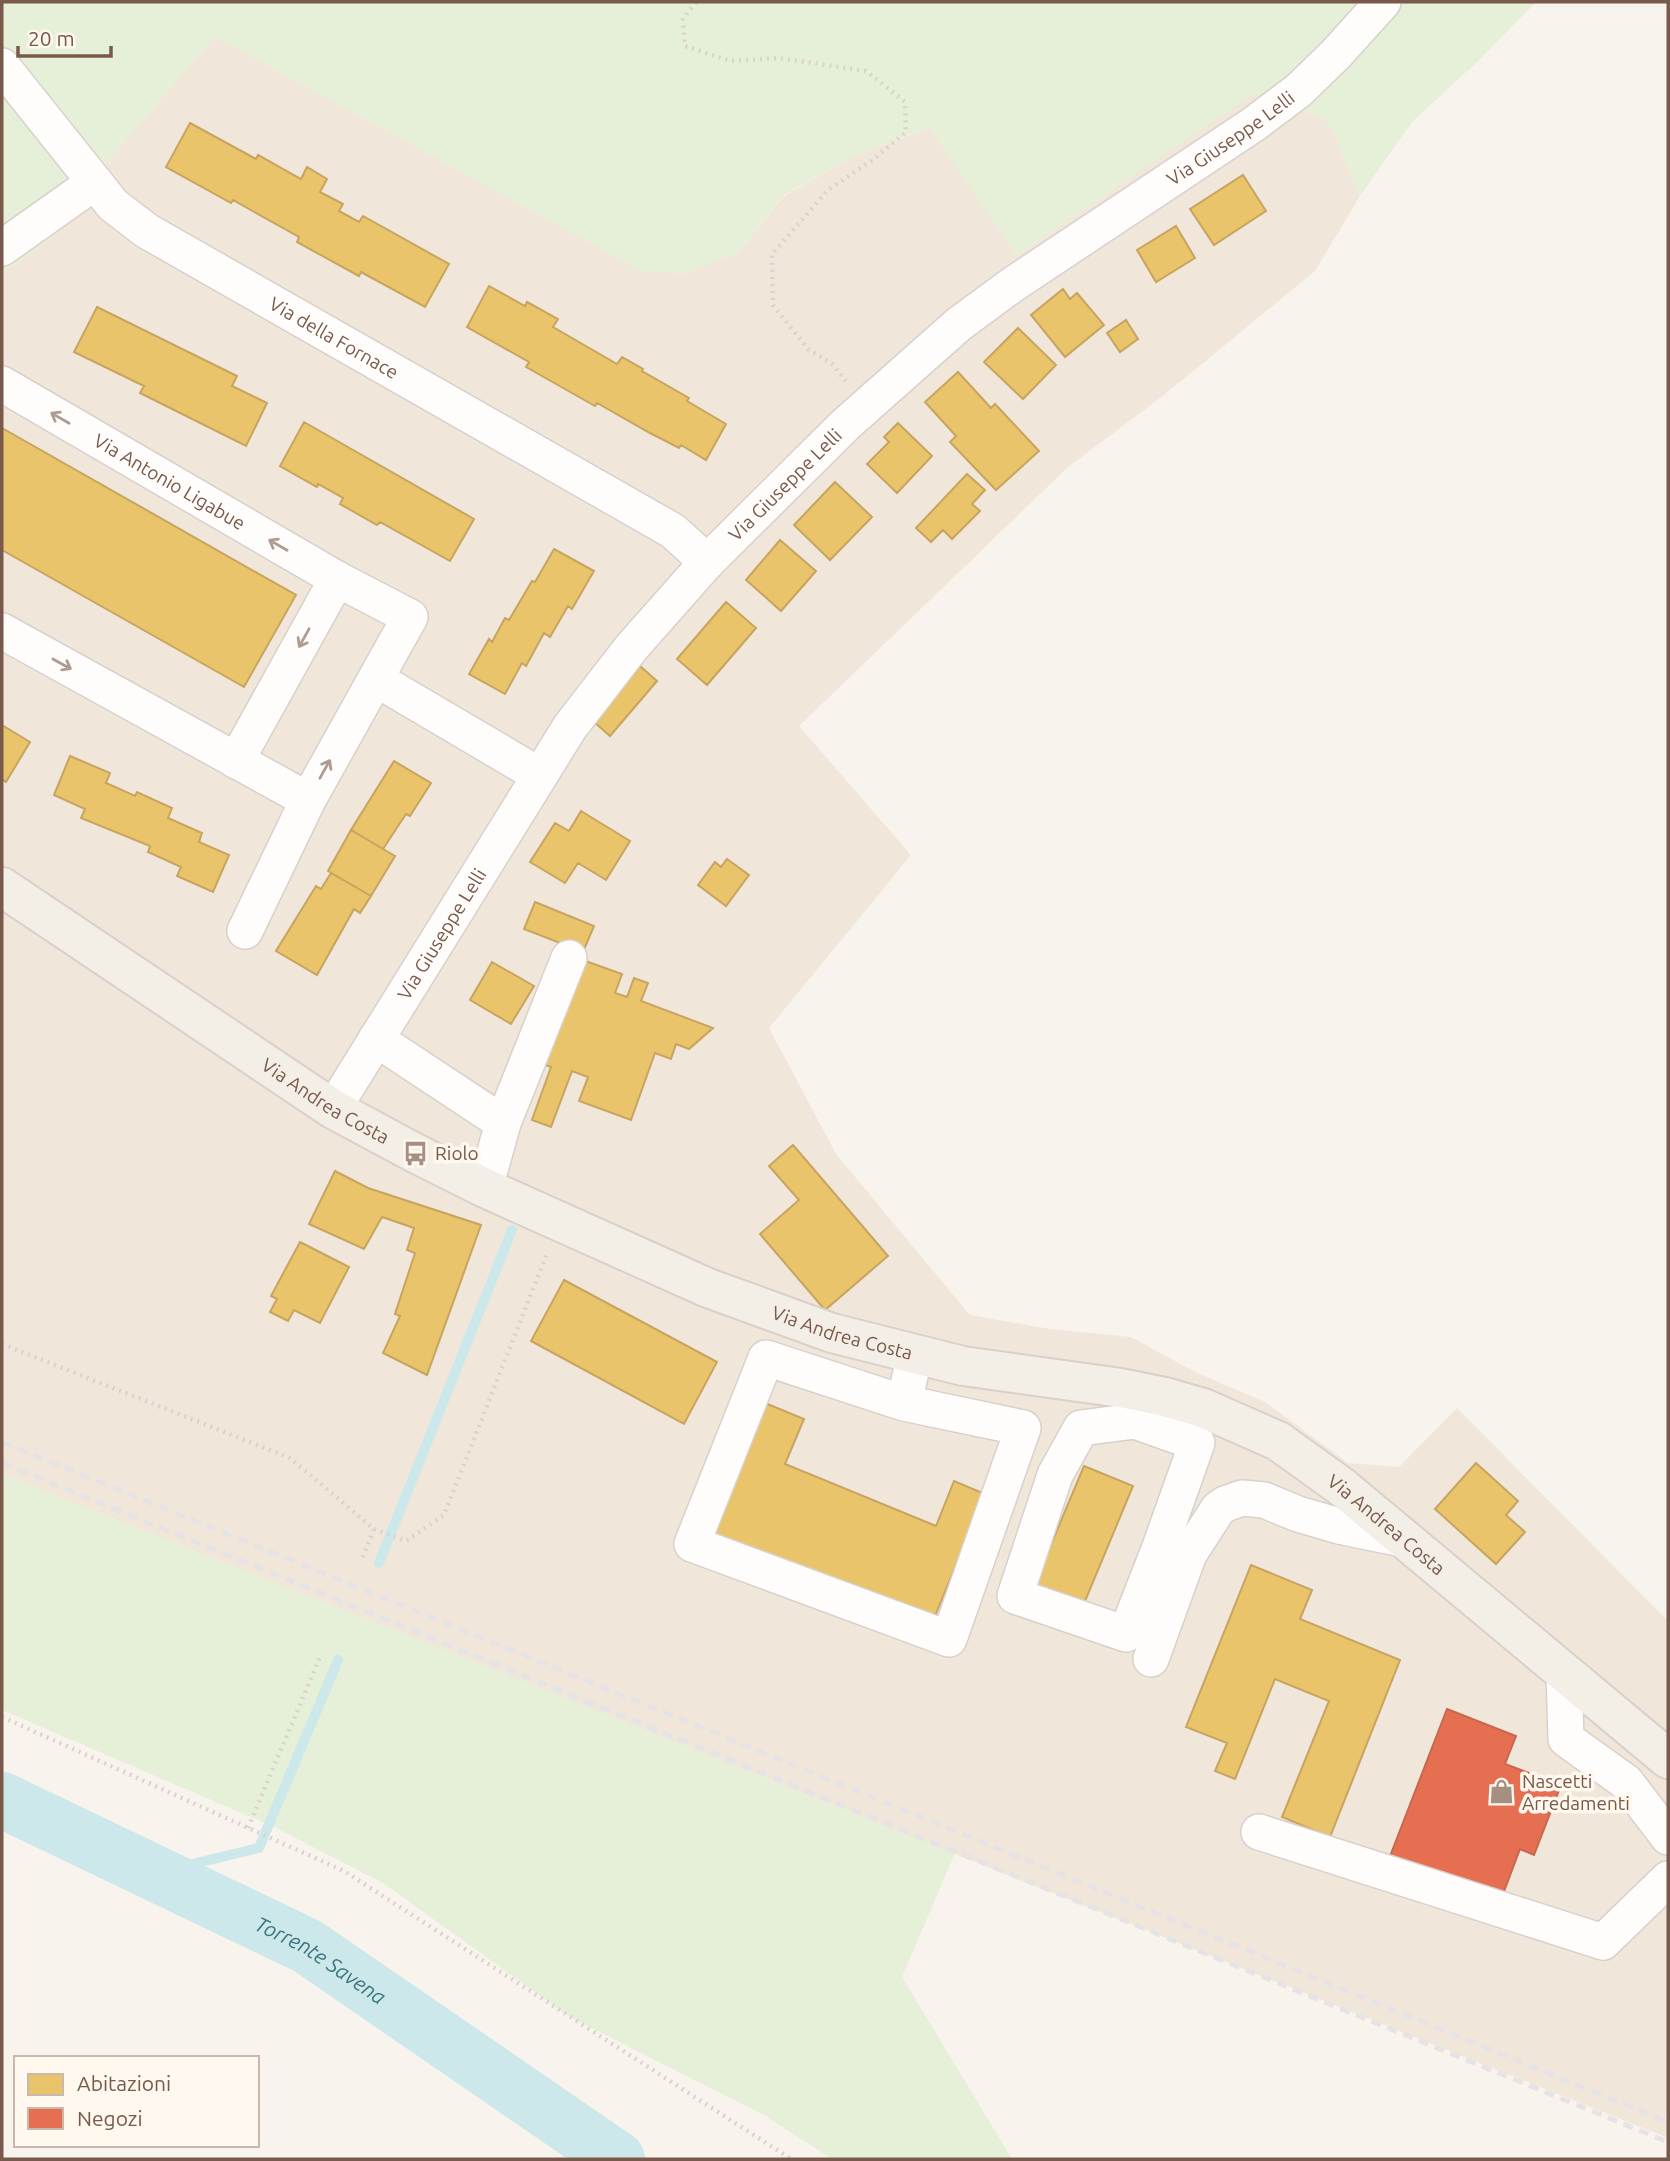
<svg xmlns="http://www.w3.org/2000/svg" width="1670" height="2161" font-family="Ubuntu,sans-serif">
<rect width="100%" height="100%" fill="#f8f3ed"/>
<!-- residential -->
<path fill="#f1e6da" d="M215 36 642 271 686 273 738 252 784 196 856 155 930 128 1017 255 1252 94 1328 120 1360 196 1315 271 1164 395 1068 467 799 726 911 855 769 1028 836 1154 970 1315 1050 1329 1131 1337 1197 1373 1265 1402 1348 1463 1399 1467 1457 1408 1668 1621V2138L2 1474V273L49 240 107 162Z"/>
<!-- green -->
<path fill="#e6efd7" d="M2 2H1536L1478 61 1412 122 1360 196 1328 120 1252 94 1017 255 929 128 856 155 784 195 738 252 686 273 641 271 215 36 107 162 49 240 2 273Z
M2 1474 955 1853 902 1977 1012 2159H832L764 2115 570 2017 383 1883 272 1826 2 1710Z"/>
<!-- homes -->
<path fill="#e9c46a" stroke="#c7a460" stroke-width="2" d="M190 123 256 159 258 155 301 179 307 167 327 179 320 192 343 204 339 211 359 222 363 216 449 264 425 307 361 272 359 276 297 242 299 237 233 200 231 203 166 167Z
M1243 175 1266 211 1214 245 1190 209Z
M1176 226 1195 258 1156 282 1137 250Z
M489 286 525 306 527 302 558 319 553 327 617 364 622 357 643 369 642 371 689 398 687 401 726 424 706 460 681 445 679 448 650 433 597 403 595 406 526 367 529 362 467 327Z
M1063 289 1070 299 1077 293 1104 325 1065 357 1031 315Z
M97 307 237 376 232 386 267 403 246 446 140 393 144 386 74 352Z
M1126 320 1138 339 1120 352 1107 333Z
M1018 328 1056 365 1023 399 984 362Z
M958 372 991 408 995 404 1039 451 996 490 950 442 956 436 925 402Z
M304 422 474 519 450 561 380 522 377 525 340 504 343 498 318 484 317 487 280 466Z
M898 423 932 456 897 493 867 464 889 442 884 437Z
M2 428 296 595 244 687 2 550Z
M967 474 985 490 972 504 980 511 952 539 943 530 931 542 916 528Z
M835 482 872 517 830 560 794 525Z
M780 540 816 571 781 611 746 580Z
M554 549 594 571 572 609 568 606 550 637 544 633 526 666 522 663 505 694 469 674 489 639 492 642 505 618 509 620 532 581 535 582Z
M726 602 756 628 707 685 677 659Z
M640 666 657 681 610 736 594 722Z
M2 725 30 742 6 782 2 779Z
M70 756 110 773 106 783 135 796 137 792 172 808 168 818 202 833 199 842 229 855 213 892 177 876 181 867 148 852 150 846 81 818 85 809 54 795Z
M394 761 431 783 410 816 406 814 383 849 351 830Z
M581 811 630 841 606 880 578 863 565 883 530 862 555 823 569 831Z
M351 830 395 856 371 896 328 871Z
M727 859 749 875 726 906 698 885 715 862 721 867Z
M331 873 371 896 360 913 354 909 317 975 276 951 316 886 321 889Z
M535 902 594 926 583 952 524 929Z
M580 959 622 974 615 993 627 997 634 978 648 983 641 1001 713 1028 689 1049 676 1044 671 1059 655 1053 631 1120 579 1101 588 1077 572 1071 551 1127 532 1120 551 1067 542 1064Z
M492 962 534 986 511 1024 470 1000Z
M793 1145 888 1256 825 1310 760 1234 799 1200 769 1166Z
M335 1171 368 1188 481 1225 427 1375 383 1353 400 1316 395 1314 415 1253 407 1250 414 1228 382 1217 364 1249 309 1224Z
M300 1242 349 1267 320 1323 294 1310 288 1321 270 1312 277 1299 271 1296Z
M564 1280 717 1362 684 1424 531 1341Z
M765 1403 804 1419 785 1464 936 1526 954 1481 985 1494 931 1626 711 1536Z
M1476 1463 1518 1501 1506 1515 1525 1532 1496 1564 1435 1509Z
M1084 1466 1133 1486 1083 1606 1034 1585Z
M1251 1565 1312 1590 1300 1619 1400 1660 1330 1837 1282 1817 1329 1701 1275 1679 1235 1779 1215 1771 1227 1743 1186 1727Z"/>
<!-- shops -->
<path fill="#e76f51" stroke="#c6684f" stroke-width="2" d="M1447 1709 1516 1736 1505 1764 1561 1785 1534 1855 1520 1849 1500 1902 1389 1859Z"/>
<g fill="none" stroke-linecap="round" stroke-linejoin="round">
<!-- stream -->
<path stroke="#cde8ea" stroke-width="10" d="M379 1563 512 1230
M155 1873 259 1848 338 1660"/>
<!-- river -->
<path stroke="#cde8ea" stroke-width="56" id="s1" d="M2 1800 307 1946 617 2159"/>
<defs>
<g id="minor">
<path id="s2" d="M2 66 113 205 147 231 673 531 707 562"/>
<path d="M2 248 95 182"/>
<path id="s3" d="M2 384 337 579 410 617 308 800 2 631"/>
<path d="M376 679 539 775"/>
<path d="M236 761 337 579"/>
<path d="M245 931 308 800"/>
<path d="M376 1039 503 1123"/>
<path id="s4" d="M333 1109 570 727 631 648 707 562 845 425 959 324 1012 285 1254 124 1299 90 1336 54 1383 2"/>
<path d="M485 1188 503 1123 569 958"/>
<path d="M1130 1390 1135 1421 1197 1443 1160 1547 1126 1634 1015 1596 1055 1475 1081 1428 1135 1421"/>
<path d="M904 1403 766 1358 692 1544 949 1639 1023 1428 904 1403 915 1354"/>
<path d="M1151 1659 1189 1554 1218 1509 1225 1504 1242 1498 1264 1500 1298 1514 1339 1526 1407 1540"/>
<path d="M1564 1671 1566 1739 1626 1782 1668 1837"/>
<path d="M1259 1832 1603 1942 1668 1879"/>
</g>
<g id="major">
<path id="s5" d="M2 887 333 1109 415 1153 485 1188 708 1288 832 1333 963 1366 1121 1388 1165 1397 1203 1408 1278 1441 1342 1487 1668 1759"/>
</g>
</defs>
<!-- minor casing -->
<use href="#minor" stroke="#d8d0cb" stroke-width="38"/>
<!-- major casing -->
<use href="#major" stroke="#dad0ca" stroke-width="42"/>
<!-- path -->
<path stroke="#dbd2ce" stroke-width="4.5" stroke-dasharray="2 5" stroke-linecap="butt" d="M696 2 683 19 685 46 730 61 778 58 866 71 905 102 906 132 871 161 828 190 772 254 773 305 808 349 832 364 846 381
M2 1344 290 1458 374 1529 362 1559
M374 1529 406 1541 444 1515 548 1251
M2 1717 344 1871 791 2159
M248 1828 320 1657"/>
<!-- minor -->
<use href="#minor" stroke="#fefdfc" stroke-width="35"/>
<!-- major -->
<use href="#major" stroke="#f3eee6" stroke-width="38"/>
<!-- rail -->
<path stroke="#e5e3e5" stroke-width="5" stroke-dasharray="10 7" stroke-linecap="butt" d="M2 1442 1668 2122
M2 1463 1668 2142"/>
</g>
<!-- one-way arrows -->
<defs><path id="oneway-shaft" d="M-6 0H5M1.5-3L5.5 0L1.5 3" fill="none" stroke-width="1.6" stroke-linecap="round" stroke-linejoin="round" transform="scale(1.75)"/></defs>
<g stroke="#ae9b91">
<use href="#oneway-shaft" transform="translate(60 418) rotate(-150)"/>
<use href="#oneway-shaft" transform="translate(278 545) rotate(-150)"/>
<use href="#oneway-shaft" transform="translate(304 638) rotate(119)"/>
<use href="#oneway-shaft" transform="translate(62 664) rotate(29)"/>
<use href="#oneway-shaft" transform="translate(325 769) rotate(-61)"/>
</g>
<!-- icons -->
<defs>
<symbol id="bus-bare" viewBox="-9 -9 18 18"><path d="M-5-6H5V4H4V6H2V4H-2V6H-4V4H-5ZM-3.5-4V0h7V-4ZM-3.5 1.2v1.5H-2V1.2ZM2 1.2v1.5H3.5V1.2Z" fill="#a58f83" stroke="#fff8ef" stroke-width="2.5" paint-order="stroke"/></symbol>
<symbol id="shop-bare" viewBox="-9 -9 18 18"><path d="M-5-2.5h2.3a2.7 3.5 0 0 1 5.4 0H5L5.5 6h-11ZM-1.5-2.5h3a1.5 2.3 0 0 0-3 0Z" fill="#a58f83" stroke="#fff8ef" stroke-width="2.5" paint-order="stroke"/></symbol>
</defs>
<g fill-rule="evenodd">
<use href="#bus-bare" x="398" y="1136" width="35" height="35"/>
<use href="#shop-bare" x="1484" y="1774" width="35" height="35"/>
</g>
<g text-anchor="middle" dominant-baseline="central" stroke-width="7" stroke-linejoin="round" paint-order="stroke">
<!-- street labels -->
<g font-size="19" fill="#79594a" stroke="#fff8ef">
<text stroke="none"><textPath href="#s4" startOffset="1340">Via Giuseppe Lelli</textPath></text>
<text stroke="none"><textPath href="#s2" startOffset="436">Via della Fornace</textPath></text>
<text stroke="none"><textPath href="#s3" startOffset="194">Via Antonio Ligabue</textPath></text>
<text stroke="none"><textPath href="#s4" startOffset="774">Via Giuseppe Lelli</textPath></text>
<text stroke="none"><textPath href="#s4" startOffset="206">Via Giuseppe Lelli</textPath></text>
<text stroke="none"><textPath href="#s5" startOffset="388">Via Andrea Costa</textPath></text>
<text stroke="none"><textPath href="#s5" startOffset="956">Via Andrea Costa</textPath></text>
<text stroke="none"><textPath href="#s5" startOffset="1544">Via Andrea Costa</textPath></text>
</g>
<!-- poi labels -->
<g font-size="19" fill="#79594a" stroke="#fff8ef" text-anchor="start">
<text x="435" y="1153">Riolo</text>
<text x="1522" y="1781">Nascetti<tspan x="1522" dy="22">Arredamenti</tspan></text>
</g>
<!-- water labels -->
<g font-size="21" font-style="italic" fill="#3d767e" stroke="#fff8ef">
<text stroke="none"><textPath href="#s1" startOffset="357">Torrente Savena</textPath></text>
</g>
</g>
<!-- border -->
<rect width="1670" height="2161" fill="none" stroke="#79594a" stroke-width="7"/>
<!-- legend -->
<rect x="14" y="2056" width="245" height="91" fill="#fff8ef" stroke="#c9b8ad" stroke-width="2"/>
<rect x="28" y="2074" width="35" height="21" fill="#e9c46a" stroke="#c9b8ad" stroke-width="2"/>
<text x="77" y="2091" font-size="21" fill="#79594a">Abitazioni</text>
<rect x="28" y="2108" width="35" height="21" fill="#e76f51" stroke="#c9b8ad" stroke-width="2"/>
<text x="77" y="2126" font-size="21" fill="#79594a">Negozi</text>
<!-- scale -->
<path d="M18 46v10h93v-10" fill="none" stroke="#79594a" stroke-width="3.5"/>
<text x="28" y="46" font-size="21" fill="#79594a" stroke="#fff8ef" stroke-width="5" paint-order="stroke">20 m</text>
</svg>
